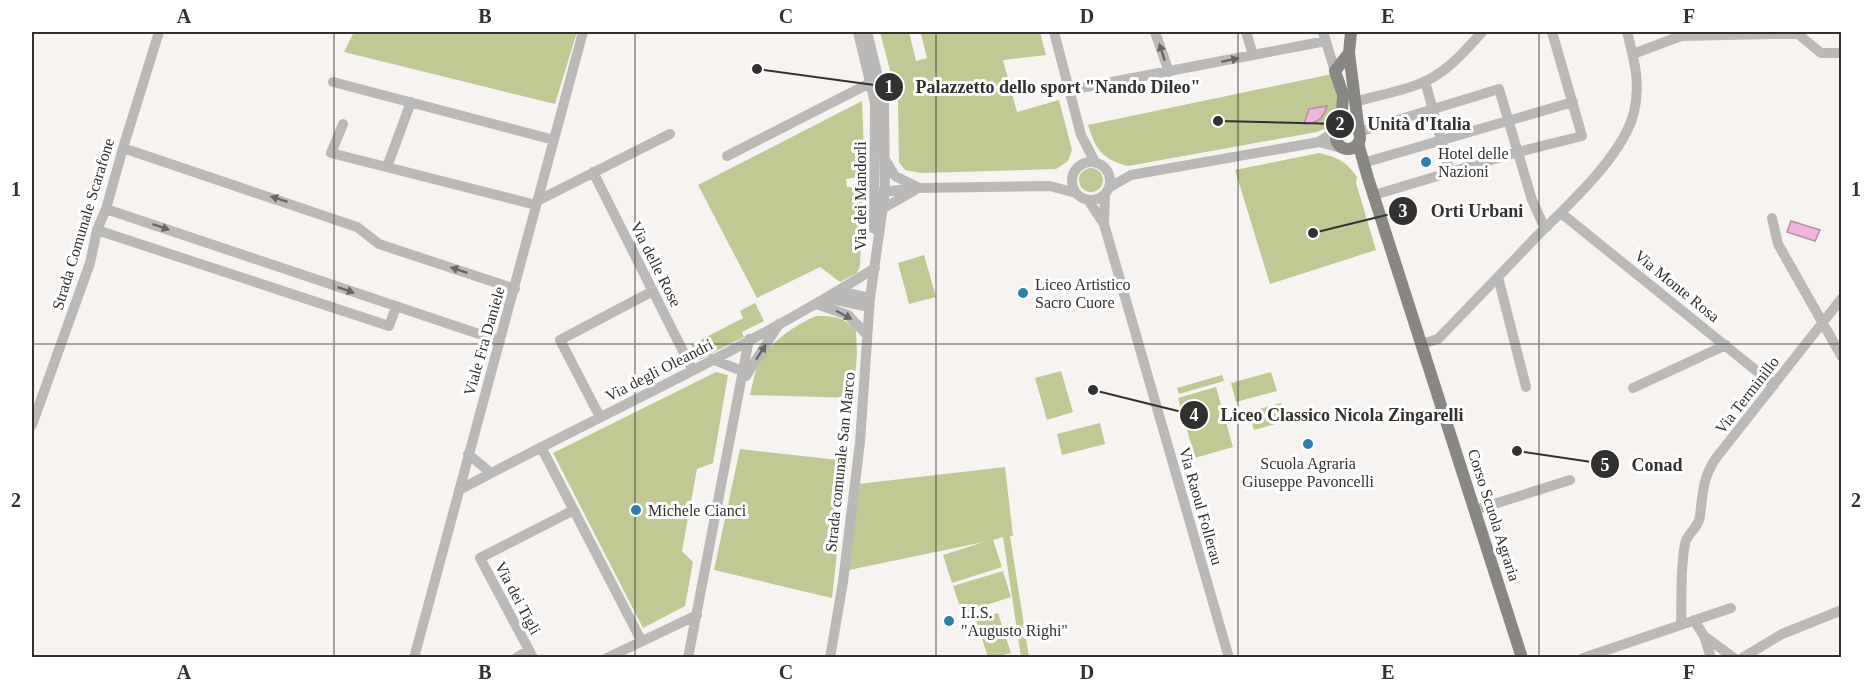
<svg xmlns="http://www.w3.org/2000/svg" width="1873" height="689" font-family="'Times New Roman',serif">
<rect width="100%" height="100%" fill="#f7f3f1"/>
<!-- green -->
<path fill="#c0c993" d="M354 32H577L555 104 344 52Z
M880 32H909L916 61 927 58 921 34 929 32H1040L1046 55 1003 60 1017 112 1059 100 1072 150 1068 161 1056 169 921 173 905 170 899 162 898 101Z
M1332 74C1338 95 1344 125 1317 132L1128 166C1102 159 1096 150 1088 125Z
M862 101 865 176 846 179 847 187 863 188 860 266 857 273 840 282 820 267 757 298 698 185Z
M1319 153C1337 157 1347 162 1357 177L1356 183 1376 250 1270 284 1235 170Z
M1079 180a12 12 0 1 1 24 0a12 12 0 1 1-24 0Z
M924 255 936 297 909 304 898 263Z
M755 303 764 321 742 332 744 337 699 360 691 345 743 318 740 311Z
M816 316C834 316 844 317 856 330L857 354 853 398 750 395C752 386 754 376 757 367 768 343 793 326 816 316Z
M1061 371 1073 412 1047 420 1035 378Z
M716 372 728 375 713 463 697 469 682 551 693 562 685 606 643 628 553 453Z
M1271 372 1277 391 1236 402 1231 383Z
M1222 375 1224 381 1179 394 1177 388Z
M1216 387 1233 447 1195 458 1178 398Z
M1281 403 1286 421 1254 430 1249 412Z
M1100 423 1105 444 1062 455 1057 434Z
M740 449 847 461 832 598 714 570Z
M1005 467 1013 536H1010L1029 657H1021L1003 537 993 540 1002 567 952 583 943 555 984 542 849 570 858 484Z
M1003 571 1011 597 962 613 953 586Z
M998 613 1011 653 995 657H988L976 620Z"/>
<!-- water -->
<path fill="#f1b5dc" stroke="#b88da8" stroke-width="1.5" d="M1327 106C1324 118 1316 124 1304 124L1309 109Z
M1791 221 1820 230 1815 241 1787 232Z"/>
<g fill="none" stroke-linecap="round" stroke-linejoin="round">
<!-- minor -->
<path stroke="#bab9b7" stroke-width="10" d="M858 32 875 103 874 229
M1054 32 1081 135 1095 162
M1155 32 1169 72
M1246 32 1253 55
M1323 32 1335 71
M1633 54 1681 36 1773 34H1798L1821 53H1842
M1425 81 1450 173
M333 82 554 140
M1070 90 1326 41
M1355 102C1378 95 1405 91 1426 81 1449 70 1466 50 1482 32
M343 124 331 153 536 205
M1365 130 1499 89 1532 200 1542 222 1547 227
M1319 142 1345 149
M123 148 357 227 379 244 515 289
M727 156 876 80
M886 161 895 176 919 188
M1072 181a19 19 0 1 1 38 0a19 19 0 1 1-38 0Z
M1363 163 1573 102
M387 167 411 102
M593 172 692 369
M1110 187 1131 175 1319 142 1341 127
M880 192 919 188 1050 186 1076 193
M1105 195 1104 224 1229 658
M1374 195 1518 152 1582 136 1552 32
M1088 200 1104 224
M537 201 670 134
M106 209 500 341
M882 209 915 190
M1561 213 1774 385
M1772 218 1778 244 1842 357
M97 230 389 326 396 307
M1498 277 1526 387
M838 291 870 298
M827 298 869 307
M816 304 848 315 867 335
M1422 344 1438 339C1471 305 1504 271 1536 237 1567 206 1624 155 1634 112 1641 83 1634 59 1627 32
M712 359 737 369
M746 376 779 324
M1633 388 1726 345
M600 417 560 340 653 291
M32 425 90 263 97 230 106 209 123 148 159 32
M541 447 641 640
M468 454 491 473
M459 490C597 416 742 352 875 268
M1475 510 1570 480
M1694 620 1704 636 1734 658
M1681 624C1682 600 1680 568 1685 544 1686 534 1699 528 1700 516 1703 493 1702 479 1716 458L1842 298
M1704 636 1711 658
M529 650 480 558 574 510
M414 658 583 32
M516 658 529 650 533 658
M607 658 697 615
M688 658 749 339
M830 658 843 582 860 442 870 298 885 192 884 101 867 32
M1583 658 1731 608
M1742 658 1782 634 1842 610"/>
<!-- major -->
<path stroke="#898784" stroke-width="12" d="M1351 32 1349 53 1359 132
M1336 137a12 12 0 1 1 24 0a12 12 0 1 1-24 0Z
M1341 127 1343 95 1335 71 1349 53
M1358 143 1368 178 1522 658"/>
</g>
<!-- one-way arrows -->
<defs><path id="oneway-solid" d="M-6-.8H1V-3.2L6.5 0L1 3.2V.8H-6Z" transform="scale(1.5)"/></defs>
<g fill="#686766">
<use href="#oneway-solid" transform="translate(1162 52) rotate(-108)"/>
<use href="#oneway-solid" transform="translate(1230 60) rotate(-12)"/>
<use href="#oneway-solid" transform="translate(279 199) rotate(-162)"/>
<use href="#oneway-solid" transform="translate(161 227) rotate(19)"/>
<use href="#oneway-solid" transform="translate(459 270) rotate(-162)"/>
<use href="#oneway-solid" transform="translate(346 290) rotate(19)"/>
<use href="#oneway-solid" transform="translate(844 315) rotate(28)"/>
<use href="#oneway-solid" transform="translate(761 352) rotate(-57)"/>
</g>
<!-- grid -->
<path fill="none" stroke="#323130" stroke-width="1.5" stroke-opacity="0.55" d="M334 32V658M635 32V658M936 32V658M1238 32V658M1539 32V658M32 344H1842"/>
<!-- markers -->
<g fill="#2b80b0" stroke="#fff" stroke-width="2">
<circle cx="1426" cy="162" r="6"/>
<circle cx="1023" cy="293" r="6"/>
<circle cx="1308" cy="444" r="6"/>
<circle cx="636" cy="510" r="6"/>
<circle cx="949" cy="621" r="6"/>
</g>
<g text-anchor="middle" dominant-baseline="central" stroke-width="6" stroke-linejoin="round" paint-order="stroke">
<!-- poi labels -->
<g font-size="16" fill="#323130" stroke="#fff" text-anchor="start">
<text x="1438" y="153">Hotel delle<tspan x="1438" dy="18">Nazioni</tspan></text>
<text x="1035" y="284">Liceo Artistico<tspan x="1035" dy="18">Sacro Cuore</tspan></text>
<text x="1308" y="463" text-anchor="middle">Scuola Agraria<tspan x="1308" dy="18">Giuseppe Pavoncelli</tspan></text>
<text x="648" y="510">Michele Cianci</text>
<text x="961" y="612">I.I.S.<tspan x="961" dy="18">"Augusto Righi"</tspan></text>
</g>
<!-- street labels -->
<g font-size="16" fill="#323130" stroke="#fff">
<text transform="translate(860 196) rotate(-90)">Via dei Mandorli</text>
<text transform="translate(83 224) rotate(-73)">Strada Comunale Scarafone</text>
<text transform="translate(656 264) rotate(63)">Via delle Rose</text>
<text transform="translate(1677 286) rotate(39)">Via Monte Rosa</text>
<text transform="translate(484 341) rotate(-74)">Viale Fra Daniele</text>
<text transform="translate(659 370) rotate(-27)">Via degli Oleandri</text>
<text transform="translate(1747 395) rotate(-52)">Via Terminillo</text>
<text transform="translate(840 462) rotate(-84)">Strada comunale San Marco</text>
<text transform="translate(1201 506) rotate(74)">Via Raoul Follerau</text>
<text transform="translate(1494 515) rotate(72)">Corso Scuola Agraria</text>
<text transform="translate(518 598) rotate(62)">Via dei Tigli</text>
</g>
</g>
<!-- callouts -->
<path fill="none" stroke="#323130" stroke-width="2" d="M757 69L889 87M1218 121L1340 124M1313 233L1403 211M1093 390L1194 415M1517 451L1605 464"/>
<g fill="#323130" stroke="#fff" stroke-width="2">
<circle cx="757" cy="69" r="6"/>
<circle cx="1218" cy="121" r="6"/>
<circle cx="1313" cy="233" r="6"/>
<circle cx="1093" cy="390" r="6"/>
<circle cx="1517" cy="451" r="6"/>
<circle cx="889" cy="87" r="15"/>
<circle cx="1340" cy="124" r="15"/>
<circle cx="1403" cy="211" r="15"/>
<circle cx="1194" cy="415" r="15"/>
<circle cx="1605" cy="464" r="15"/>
</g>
<g font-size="18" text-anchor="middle" font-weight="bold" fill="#fff">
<text x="889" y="93">1</text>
<text x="1340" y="130">2</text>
<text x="1403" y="217">3</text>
<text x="1194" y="421">4</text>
<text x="1605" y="471">5</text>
</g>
<g font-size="18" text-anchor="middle" font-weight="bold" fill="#323130" stroke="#fff" stroke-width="6" stroke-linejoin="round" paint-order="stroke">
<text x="1058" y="93">Palazzetto dello sport "Nando Dileo"</text>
<text x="1419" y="130">Unità d'Italia</text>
<text x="1477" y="217">Orti Urbani</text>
<text x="1342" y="421">Liceo Classico Nicola Zingarelli</text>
<text x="1657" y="471">Conad</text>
</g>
<!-- border -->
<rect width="1873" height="689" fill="none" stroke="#ffffff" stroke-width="66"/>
<rect x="33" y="33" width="1807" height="623" fill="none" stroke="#323130" stroke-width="2"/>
<g font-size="20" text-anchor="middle" font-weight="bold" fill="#323130">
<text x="184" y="23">A</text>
<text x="485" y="23">B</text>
<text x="786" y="23">C</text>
<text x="1087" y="23">D</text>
<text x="1388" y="23">E</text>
<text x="1689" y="23">F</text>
<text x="16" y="196">1</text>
<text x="1856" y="196">1</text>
<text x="16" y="507">2</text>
<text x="1856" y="507">2</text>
<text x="184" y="679">A</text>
<text x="485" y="679">B</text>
<text x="786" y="679">C</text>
<text x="1087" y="679">D</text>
<text x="1388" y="679">E</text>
<text x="1689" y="679">F</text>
</g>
</svg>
